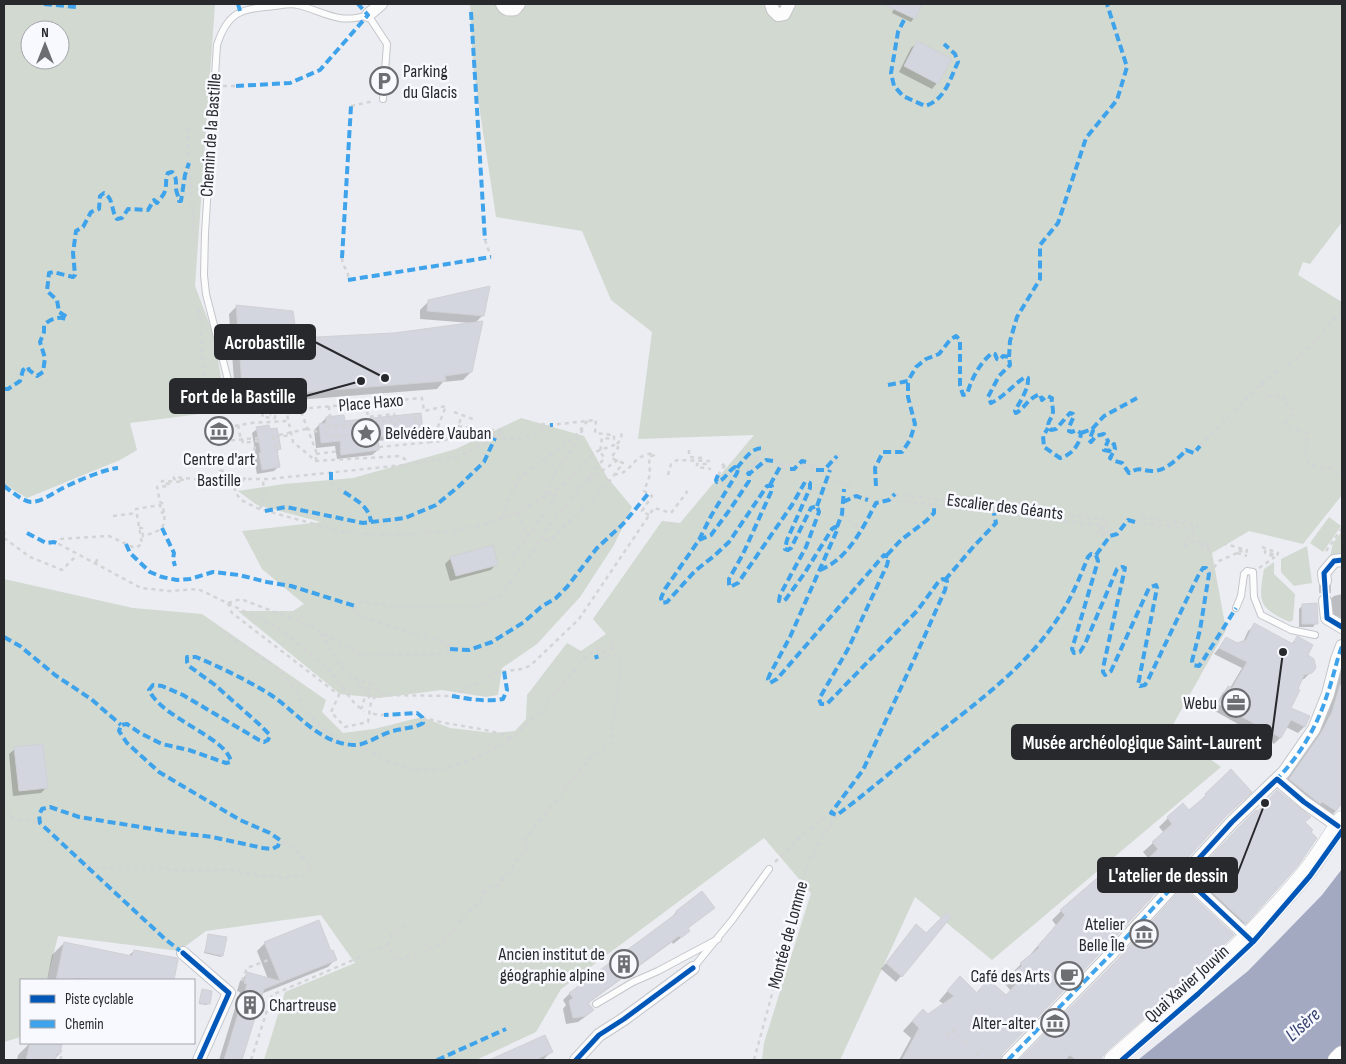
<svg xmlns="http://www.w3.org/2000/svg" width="1346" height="1064" font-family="'Sofia Sans Condensed',sans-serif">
<rect width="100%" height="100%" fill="#ebedf2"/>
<!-- green -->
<path fill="#d2d9d0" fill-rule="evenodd" d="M4 4H215L195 286 214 336 223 390 246 408 130 423 137 450 120 460 27 498 4 484ZM30 30H60V60H30Z
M470 4H1342V222L1310 264 1303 262 1298 275 1342 302V495L1303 544 1249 531 1212 553 1226 630 1170 730 1221 767 992 960 915 897 840 1060H762L764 1043 811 893 764 838 561 989 536 1032 476 1060H264L285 992 355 963 321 915 206 931 179 951 58 936 47 980H21V1037L4 1042V579L133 608 202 614 326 700 322 712 343 733 374 729 422 717 450 728 493 733 515 731 526 719 527 695 567 643 581 651 606 634 593 619 662 521 680 523 754 435 638 439 652 332 611 300 582 231 496 217 473 66Z
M521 418 584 436 607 477 632 507 614 545 580 597 537 644 502 668 498 695 486 697 442 690 379 698 340 694 238 611H293L304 604 262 569 242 531 321 522 257 505 238 491 284 484 353 478 456 449Z
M1329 517 1341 526 1323 552 1310 543Z
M1342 531V554L1330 557 1333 543Z
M1307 546 1312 583 1294 586 1281 572V559Z
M1274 562V574L1295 594 1293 620 1290 622C1259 608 1258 603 1264 569Z"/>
<!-- water -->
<path fill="#a2a9c1" d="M1342 869V1047L1329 1060H1138L1248 971 1322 895Z"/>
<!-- shadow -->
<path fill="#0003" d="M896 4H921L914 18 911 22 892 13Z
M917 43 937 83 932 89 899 72 911 48Z
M428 302 483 315 474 324 471 372 463 380 443 382 437 389 284 401 235 394 229 314 237 306 296 339 394 335 471 323 420 319V310Z
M326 418 344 422 422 432 417 437 377 441 378 450 372 455 337 459 335 446 316 448 314 430Z
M257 429 280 448 276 453 279 466 274 471 257 474 254 459 256 457 252 433Z
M451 558 496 564 491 570 450 581 445 564Z
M1342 594V621L1331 623 1326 603 1334 596Z
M1303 605 1316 623 1313 627H1299V609Z
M1255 625 1291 644 1297 638 1306 655 1311 672 1304 679 1301 680 1290 709 1309 717 1304 727 1298 733 1286 727 1280 738 1274 744 1213 710 1222 694 1228 687 1230 688 1242 668 1214 654 1227 638 1237 644 1243 642 1248 631Z
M1342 660V800L1337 810 1327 820 1280 789 1311 745 1322 723Z
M15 749 47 787 41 793 13 796 9 754Z
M1206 795 1222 819 1001 1054 998 1060H899L911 1038 903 1031 913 1020 928 1015 944 1004 939 1001 951 987 976 993 988 981 1006 997 1011 991 1005 984 1013 975 1012 973 1029 956 1056 925 1052 920 1061 911 1117 889 1149 859 1143 852 1164 833 1159 827 1168 818 1189 811Z
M1303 822 1245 923 1235 933 1185 886 1228 839Z
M713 907 687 929 682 937 673 944 672 942 587 1004 592 1010 585 1017 578 1022 566 1024 563 1009 566 1005 563 1000 570 993 670 919 676 912Z
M911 932 901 976 896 982 881 969Z
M209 935 222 955 221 957 204 953Z
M64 943 128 956 134 951 177 961 173 980H47L52 955Z
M265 943 331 952 336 959 328 967 261 994 241 1060H219L240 992 237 991 240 981 248 973 268 979 257 951Z
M1111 968 1104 1053 1102 1057 1098 1060H1021Z
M202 991 211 992 207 1005 199 1004Z
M544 1037 551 1052 543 1060H492Z
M30 1043 34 1044 61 1043 59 1054 54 1060H17L18 1055Z"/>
<!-- building -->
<path fill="#d4d6df" stroke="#d0d1d5" d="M883 4H922L915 19Z
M917 41 952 59 938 84 904 66Z
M490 286 484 316 427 311 428 300Z
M236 305 293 311 297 338 394 333 483 321 472 372 445 376 446 381 293 393 242 386Z
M421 413 423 432 378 437 379 450 341 455 340 441 321 443 319 424 326 423V417L344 415 345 421Z
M269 425 270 429 277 428 281 449 277 450 280 467 262 470 259 453H261L256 427Z
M493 545 498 565 456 576 450 557Z
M1317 603 1318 624H1302V604Z
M1254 623 1293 644 1297 636 1313 645 1308 655 1314 659 1316 668 1312 673 1304 675 1298 689 1300 690 1291 708 1310 716 1305 727 1291 720 1281 738 1218 704 1228 686 1232 688 1247 662 1219 648 1226 637 1237 643 1246 640Z
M1340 685H1342V803L1336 811 1322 802 1320 804 1289 779 1321 733 1332 712Z
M43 744 48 788 19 791 14 747Z
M1231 769 1252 792 1226 816 1107 946 1002 1054 1000 1060H902L919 1028 912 1021 923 1009 928 1014 954 996 947 991 960 976 977 993 988 979 1006 995 1019 981 1013 973 1022 966 1020 963 1039 948 1038 946 1065 915 1060 910 1103 873 1117 888 1158 849 1152 842 1172 824 1167 817 1183 803 1189 810 1206 796 1205 794Z
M1277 790 1311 817 1305 822 1313 830 1311 832 1317 838 1297 867 1246 924 1194 875 1238 828 1256 810 1258 811Z
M1183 887 1234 935 1181 986 1106 1052 1100 1060H1076L1070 1055 1065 1060H1019L1119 958Z
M702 891 715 908 688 928 690 931 681 938 679 936 588 1003 594 1010 586 1016 573 1018 569 1001 573 998 569 993 677 913 676 911Z
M946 913 951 917 902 977 886 963 916 924 926 933Z
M319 920 331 951 333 950 337 960 264 989 242 1060H224L247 984 244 983 247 972 280 981 264 942Z
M208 934 227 937 223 956 205 952Z
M64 942 132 956 134 950 177 958 178 960 174 980H89L76 978 75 980H56Z
M202 989 212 991 210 1004 199 1003Z
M545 1035 553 1052 539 1058 540 1060H489Z
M30 1043H62L60 1054H57L55 1060H26Z"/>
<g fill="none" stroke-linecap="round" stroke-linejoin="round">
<!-- street-tunnel -->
<path stroke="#c4c6cb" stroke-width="12" stroke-dasharray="12 6" stroke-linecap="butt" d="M1325 581V601"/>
<defs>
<path id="lane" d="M261 397 243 392 229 384 206 294 204 275 205 233 217 45C228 11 241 9 275 6 282 5 291 3 298 5 325 12 339 25 368 15L387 44 383 99
M1236 608 1241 596 1244 574 1247 571 1253 572 1254 597 1261 615 1291 630 1315 635
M693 968 733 919 769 869
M596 1004 633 982 658 971 718 939"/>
<path id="street" d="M502 4C505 10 509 10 515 9L519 4
M771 4 773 10 778 15 784 14 789 4
M368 15 381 4
M1325 581 1324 573 1334 561 1342 560
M1325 601 1327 618 1342 627
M1277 779 1304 802 1338 826
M1183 876 1248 937
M183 953 229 993 199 1060
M576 1060 599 1035 624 1019 693 968
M1008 1060 1113 952 1232 822 1284 772 1314 729 1328 694 1337 659 1342 646"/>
<path id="secondary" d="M1113 1060C1180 1001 1248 943 1305 874 1319 857 1330 838 1342 820
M1337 1060 1342 1055"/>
</defs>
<!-- lane casing -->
<use href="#lane" stroke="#c4c6ca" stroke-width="8"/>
<!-- street casing -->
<use href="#street" stroke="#c4c6ca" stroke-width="14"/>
<!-- secondary casing -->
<use href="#secondary" stroke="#c4c6ca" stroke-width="19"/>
<!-- path -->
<path stroke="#d2d4d5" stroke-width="2.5" stroke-dasharray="4 4" stroke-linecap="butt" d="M223 86H236
M351 106 374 101
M187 128 194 233
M485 240 491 257
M342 258C342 267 350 272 348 280
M199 308 204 384C211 398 221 397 235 398
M1261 383 1264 394 1273 397 1280 394 1286 399 1287 407 1293 410 1289 420 1285 423 1291 427 1308 433 1306 454 1309 465 1329 468 1340 474
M276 399 284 400 293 442 316 461 398 456 405 459 403 465
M366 403 368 417 394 414 396 430
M265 405 262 417 275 418C276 407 284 404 284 392
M329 406C329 410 330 413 330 416L328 415 329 414H330V415L331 427
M263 411 271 415
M454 412 475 420
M416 418 417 428 326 437 325 427Z
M541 424 550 425 596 420 595 433 614 435V439L602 438 600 452
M238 425 241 440
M335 426 336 436
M458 426 482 430H502V434H494V437
M219 429 250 423 288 421
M306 429 314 430 320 434
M273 436 275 447H279L277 437 292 435
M494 437C511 442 535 437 549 426
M242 439 243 443 257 441 253 453 254 463 220 465V470L246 479
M223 441 258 438
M617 444 621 439 622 430
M1200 446 1261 383 1296 359 1314 341 1342 311
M379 447 432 442
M689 450V457L703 458V461
M316 454 341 451
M316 461V451L300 409 422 398 424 411 446 406 432 442C455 441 453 434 463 415
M773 461 789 463V466L781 465 780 467 790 469
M802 467 803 465 816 467 817 466 806 462
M803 467 816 470
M830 470 840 456 838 455 837 456
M747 472 765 449
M614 474C627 476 631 462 641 457 644 455 649 454 653 453L654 455 649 457 650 475 644 491 652 496 642 511 649 515
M668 475 671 464 677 460 709 461V464H697V467L711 469
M718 475 726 464 725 463 722 466
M588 480 618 460
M825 481 849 483 844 489
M331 484 344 492
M235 487V492L241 500 259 509 344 532 387 535 447 532 483 525 518 512 561 486 595 452 617 444 618 448 611 458 623 463 606 486 550 540 541 539
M235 487 239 482 246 479H269L403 465 457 457 475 449 494 437
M895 494 1107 520 1106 528 1099 527V530L1111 531 1110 533 1098 532V535L1110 536
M545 495 555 473 572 449 584 427
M889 500 1106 526
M260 509 264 496 263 479
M164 512 162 513 160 505 136 509 142 544 135 548 109 536 61 539 59 544 141 588 170 591 198 589 277 627 327 667 355 704 364 711
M518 512 527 536
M842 514 862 530
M113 516 136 513
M503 517 509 498 521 476 574 438 589 419
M1141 517 1198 525 1185 544
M1135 522 1194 529
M139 528H142L143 536C166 530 167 525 162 503L160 502 157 487 169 486V484L162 483V481L183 482V480L174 479V477L215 481 235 487
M4 531 5 538
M4 538 30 557 62 570 75 557
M1185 544 1186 546 1197 540 1211 546 1210 548 1203 545 1202 548 1212 552
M1262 547 1278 553 1277 556 1265 551V553L1275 557
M1326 551 1342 528
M1237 553 1247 556
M513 556 553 501 556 490
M96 563 98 556
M1259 568 1275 557
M1209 574 1219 561 1237 553 1238 550 1246 553 1247 550 1225 544
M228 603 241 599 311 626 355 652 366 656 448 653 450 649 448 644 361 617 355 611V606L358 603 365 602 399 607 470 608 489 603 502 594 533 551 551 523 603 460 604 457 600 452
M228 603 232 613 339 695 331 712 345 727 368 722 371 702 378 693
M1200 630 1219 637
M222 631 280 670 295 689 303 706 316 722 343 744
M322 633C328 649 340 668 354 678 360 682 368 682 373 686 377 689 377 692 381 695L452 696 498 672 523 669 531 665 579 619 654 508 671 513 687 492 682 490
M359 681 358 687 366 688
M360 709 363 706 366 688H369V699
M373 714 384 715
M422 717C452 727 483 726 512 738L518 735 522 727 539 713 583 660C591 653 603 643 614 644L615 647 596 655
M358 745C378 756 402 770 426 770 457 769 486 754 512 738
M4 803 11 818 40 823
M775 862 803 834 831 813
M87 865 109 869H166L187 871 230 869 250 874 284 878 307 874 311 867 298 852 280 840
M388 945 391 935 407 923
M242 981 247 968 271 959
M947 1036 953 1030 983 1060
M61 1060V1050
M251 1060 272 995 388 945 395 961 441 945 465 915 479 902 486 888 497 886 526 849V838L590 758 610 745 622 660 619 653 597 659
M754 1060 807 866 815 849 837 815"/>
<!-- lane -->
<use href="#lane" stroke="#fcfcfd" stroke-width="6"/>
<!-- street -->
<use href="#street" stroke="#fcfcfd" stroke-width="12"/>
<!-- secondary -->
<use href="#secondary" stroke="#fcfcfd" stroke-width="18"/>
<!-- path-bridge -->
<path stroke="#d2d4d5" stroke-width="2.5" stroke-dasharray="4 4" stroke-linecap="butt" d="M279 435 306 429"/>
<!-- quiet -->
<path stroke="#3ea3eb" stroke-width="4" stroke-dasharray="8 4" stroke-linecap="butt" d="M44 4 76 7 78 4
M238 4 240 11
M471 12 485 240
M904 20 898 32 891 73 894 86 903 96 925 106C945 100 950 79 958 62L955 54 944 44
M236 86 290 83 320 70 368 15 358 4
M342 258 351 106
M348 280 491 257
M1009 357 1010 341 1017 317 1040 279V245L1058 223 1086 138 1117 100 1127 67 1107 4
M888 385 908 381 916 367 926 359 939 354 950 340 956 336 960 340V385L963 395 967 394C972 378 979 364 992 353L995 354 997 359 1000 360 1003 356 1009 357 1010 365 999 376 988 397 991 403C1004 397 1013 385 1025 377L1028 378C1029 389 1020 401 1015 411L1016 413C1025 408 1028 398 1040 394L1042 400 1047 396 1052 398C1051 403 1053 406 1053 411 1053 420 1044 422 1051 430L1056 429 1070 413 1073 414 1074 416 1069 427V431L1072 432 1076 430 1081 433C1080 444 1072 455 1060 458L1044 447 1043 436 1048 428
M4 389H8L20 381 23 370 28 367 29 370 37 376 43 372 45 358 40 342 44 332V325C50 319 58 316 66 319L67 317 59 312 57 300 47 291 49 273 53 272 73 277 75 275 73 253 76 231 83 227 91 212 99 209 100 196 104 193C114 198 111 212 117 219L122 218 128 209 148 210 154 200 157 203C160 199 164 195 165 191 167 184 165 179 168 173L172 172C179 179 174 185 177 193 178 196 179 198 179 201H181L185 175 189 163
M550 425H553
M1092 429 1104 416 1137 398
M1081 433 1092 429 1093 431 1089 440 1091 442 1096 436 1104 434 1108 441 1104 450 1109 451 1114 444 1115 449 1110 458 1115 461 1122 463 1129 473C1141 466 1141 471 1152 471 1164 472 1178 459 1186 450L1194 453 1200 446
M737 468C744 460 753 445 765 449
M790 469H794L802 461 806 462
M816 470H824L837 456
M331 472V484
M747 472 749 474 766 460 773 461
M718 475 716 480 717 482C725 480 728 471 735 467L738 469 737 473 711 516 699 540 665 589 661 598 662 603 667 602 695 571 714 556 729 542 767 486H772L771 492 743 554 729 579V584L730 587 738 583 792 505 805 482 810 483V488L787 540 785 549 788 550 791 548 811 508 817 506 819 512 806 547 780 595 779 601H783L786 599 804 574 832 529 835 527 838 528 790 637 770 674 768 679 770 683 777 679 884 555 889 557 887 565 848 649 819 699 821 704H827L917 611 939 581 943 579 947 581 945 590 922 642 863 770 831 813 837 815C868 792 898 766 928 741 976 703 1027 667 1060 615 1072 597 1080 577 1088 557L1091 554 1096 555 1098 561 1072 649 1074 653 1080 652 1085 644 1117 569 1122 567 1125 568 1103 668V672L1105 675 1111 671 1149 588 1156 585 1157 588 1139 680 1138 684 1140 686 1145 685 1148 680 1198 576 1203 568H1206L1209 574 1200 630 1192 661 1193 665 1199 666 1202 662 1236 608
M770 485 780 467
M4 486C11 491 22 501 31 502 42 502 53 493 63 488 75 482 104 469 118 468
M876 486 875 468 883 452H902L910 440 915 424 908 397V381
M344 492C356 500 369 506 371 522
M843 502 856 496 868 500
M817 506 830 470
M265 511 286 507 363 523 405 518 436 505 458 487 484 462 495 438
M837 527 842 514 844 489
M162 528 174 553 173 559 175 566
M27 533 46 543 54 542 59 544
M699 540 711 535 731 508 749 481V474
M126 544 130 553 150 572 162 577 177 580 190 579 213 572 239 575 267 582 291 586 355 606
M887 555 901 540 926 521 934 513V506
M1096 555 1110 536 1117 534 1128 520 1135 522
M820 570C848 559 863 528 876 503L889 500 895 494
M945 580 974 546 996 523 994 513
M4 637 20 646 55 675 91 699 121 725
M450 649 469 650 492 642 524 622 541 607 556 598 567 587 597 548 623 524 648 494
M596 655 597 659
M452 696C468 699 486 702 503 699L507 690 504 671
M1275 781C1299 757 1317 727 1327 695 1333 679 1336 662 1342 646
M183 953 165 939 40 823 39 815 42 809 50 807 79 817 171 832 212 837 263 848 272 849 278 846 280 840 270 833 240 820 159 772 127 743 119 731 121 725 127 724 140 733 162 744 189 750 226 763 231 762C228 738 161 718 149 690L153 685 162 686 183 695 259 740 264 742 268 740 270 735 260 725 215 685 189 666 187 662V657H196C222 668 247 680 271 695 298 713 319 744 355 745 366 745 379 735 390 732 401 728 413 729 423 723L422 717 417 713 384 715
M437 1060 506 1029
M1008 1060 1113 952 1186 872"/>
<defs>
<path id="cycleway" d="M1342 560 1334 561 1324 573 1327 618 1342 627
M1253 942 1183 876 1232 822 1277 779 1304 802 1338 826
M183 953 229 993 199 1060
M576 1060 599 1035 624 1019 693 968
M1122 1060 1198 994 1253 942 1310 876 1342 831"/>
</defs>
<!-- cycleway casing -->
<use href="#cycleway" stroke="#f7f9ff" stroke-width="8"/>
<!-- cycleway -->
<use href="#cycleway" stroke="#0057b8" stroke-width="5"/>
</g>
<!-- icons -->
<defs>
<symbol id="parking-ring" viewBox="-11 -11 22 22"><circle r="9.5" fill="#f7f9ff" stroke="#6c6e72" stroke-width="1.5"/><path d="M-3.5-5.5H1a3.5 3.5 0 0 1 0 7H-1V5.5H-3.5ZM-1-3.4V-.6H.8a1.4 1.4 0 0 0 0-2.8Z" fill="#6c6e72"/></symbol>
<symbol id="museum-ring" viewBox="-11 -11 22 22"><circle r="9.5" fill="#f7f9ff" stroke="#6c6e72" stroke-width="1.5"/><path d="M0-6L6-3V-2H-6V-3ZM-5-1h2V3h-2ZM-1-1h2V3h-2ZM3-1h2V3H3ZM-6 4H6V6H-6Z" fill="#6c6e72"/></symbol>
<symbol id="sight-ring" viewBox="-11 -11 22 22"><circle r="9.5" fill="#f7f9ff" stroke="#6c6e72" stroke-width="1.5"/><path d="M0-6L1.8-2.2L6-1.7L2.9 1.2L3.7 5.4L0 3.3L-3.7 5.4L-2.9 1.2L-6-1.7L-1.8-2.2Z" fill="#6c6e72"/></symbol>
<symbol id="office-ring" viewBox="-11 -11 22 22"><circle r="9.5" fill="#f7f9ff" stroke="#6c6e72" stroke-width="1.5"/><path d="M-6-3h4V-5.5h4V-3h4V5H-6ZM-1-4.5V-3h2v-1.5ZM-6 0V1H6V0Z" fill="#6c6e72"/></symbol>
<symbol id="building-ring" viewBox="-11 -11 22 22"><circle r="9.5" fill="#f7f9ff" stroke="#6c6e72" stroke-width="1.5"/><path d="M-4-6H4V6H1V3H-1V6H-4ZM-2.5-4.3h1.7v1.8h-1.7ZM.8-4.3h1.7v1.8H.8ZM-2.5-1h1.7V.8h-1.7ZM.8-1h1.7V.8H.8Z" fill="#6c6e72"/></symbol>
<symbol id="cafe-ring" viewBox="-11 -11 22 22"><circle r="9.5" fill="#f7f9ff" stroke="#6c6e72" stroke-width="1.5"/><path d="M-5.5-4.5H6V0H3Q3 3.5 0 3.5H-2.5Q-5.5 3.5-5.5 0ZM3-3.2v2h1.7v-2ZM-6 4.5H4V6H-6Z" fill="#6c6e72"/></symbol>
</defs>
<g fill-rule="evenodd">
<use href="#parking-ring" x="368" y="65" width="32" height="32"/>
<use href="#museum-ring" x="203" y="415" width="32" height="32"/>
<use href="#sight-ring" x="350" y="417" width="32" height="32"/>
<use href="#office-ring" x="1220" y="687" width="32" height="32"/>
<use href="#museum-ring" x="1128" y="918" width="32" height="32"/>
<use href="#building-ring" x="608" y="948" width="32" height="32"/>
<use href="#cafe-ring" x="1053" y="960" width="32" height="32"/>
<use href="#building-ring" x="234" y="989" width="32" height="32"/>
<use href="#museum-ring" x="1039" y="1007" width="32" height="32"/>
</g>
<g text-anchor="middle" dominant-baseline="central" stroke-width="5" stroke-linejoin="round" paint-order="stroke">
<!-- poi labels -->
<g font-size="18" fill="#28292d" stroke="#f7f9ff" text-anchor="end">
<text x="403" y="71" text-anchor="start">Parking<tspan x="403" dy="21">du Glacis</tspan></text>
<text x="385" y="433" text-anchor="start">Belvédère Vauban</text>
<text x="219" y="459" text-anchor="middle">Centre d'art<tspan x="219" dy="21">Bastille</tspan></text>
<text x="1217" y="703">Webu</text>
<text x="1125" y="924">Atelier<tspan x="1125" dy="21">Belle Île</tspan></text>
<text x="605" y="954">Ancien institut de<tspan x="605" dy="21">géographie alpine</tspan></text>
<text x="1050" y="976">Café des Arts</text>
<text x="269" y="1005" text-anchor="start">Chartreuse</text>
<text x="1036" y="1023">Alter-alter</text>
</g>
<!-- street labels -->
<g font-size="18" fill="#28292d" stroke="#f7f9ff">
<text transform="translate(211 135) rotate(-86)">Chemin de la Bastille</text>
<text transform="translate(371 403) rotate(-5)">Place Haxo</text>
<text transform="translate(1005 507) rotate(7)">Escalier des Géants</text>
<text transform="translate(788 935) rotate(-75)">Montée de Lomme</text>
<text transform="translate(1187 984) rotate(-42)">Quai Xavier Jouvin</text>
</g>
<!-- water labels -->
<g font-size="19" font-style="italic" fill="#36426f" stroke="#f7f9ff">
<text transform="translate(1303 1025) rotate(-42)">L'Isère</text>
</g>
</g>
<!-- callouts -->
<path fill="none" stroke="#28292d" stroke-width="2" d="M385 378L315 342M361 381L306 396M1283 652L1271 742M1265 803L1237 875"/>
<g fill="#28292d" stroke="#f7f9ff" stroke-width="2">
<circle cx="385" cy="378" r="5"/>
<circle cx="361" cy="381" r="5"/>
<circle cx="1283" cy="652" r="5"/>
<circle cx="1265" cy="803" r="5"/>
</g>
<g fill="#28292d" stroke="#28292d" stroke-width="2">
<rect x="215" y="325" width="100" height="34" rx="5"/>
<rect x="170" y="379" width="136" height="34" rx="5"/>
<rect x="1012" y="725" width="259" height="34" rx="5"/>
<rect x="1098" y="858" width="139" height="34" rx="5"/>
</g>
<g font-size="19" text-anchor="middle" font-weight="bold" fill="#fff">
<text x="265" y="349">Acrobastille</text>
<text x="238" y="403">Fort de la Bastille</text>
<text x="1142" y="749">Musée archéologique Saint-Laurent</text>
<text x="1168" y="882">L'atelier de dessin</text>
</g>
<!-- border -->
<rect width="1346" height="1064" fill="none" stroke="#28292d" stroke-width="10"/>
<!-- legend -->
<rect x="20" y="979" width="175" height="65" fill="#f7f9ff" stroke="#a4a6ab"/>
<rect x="30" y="995" width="25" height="8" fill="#0057b8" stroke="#a4a6ab"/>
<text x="65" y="1004" font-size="15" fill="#28292d">Piste cyclable</text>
<rect x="30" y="1020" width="25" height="8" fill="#3ea3eb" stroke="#a4a6ab"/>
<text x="65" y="1029" font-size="15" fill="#28292d">Chemin</text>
<!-- north arrow -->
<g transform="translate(45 45)"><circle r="24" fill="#f7f9ff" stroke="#a4a6ab"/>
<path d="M0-4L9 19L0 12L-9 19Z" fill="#6c6e72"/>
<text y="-8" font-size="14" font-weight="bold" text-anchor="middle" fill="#28292d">N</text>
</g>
</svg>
